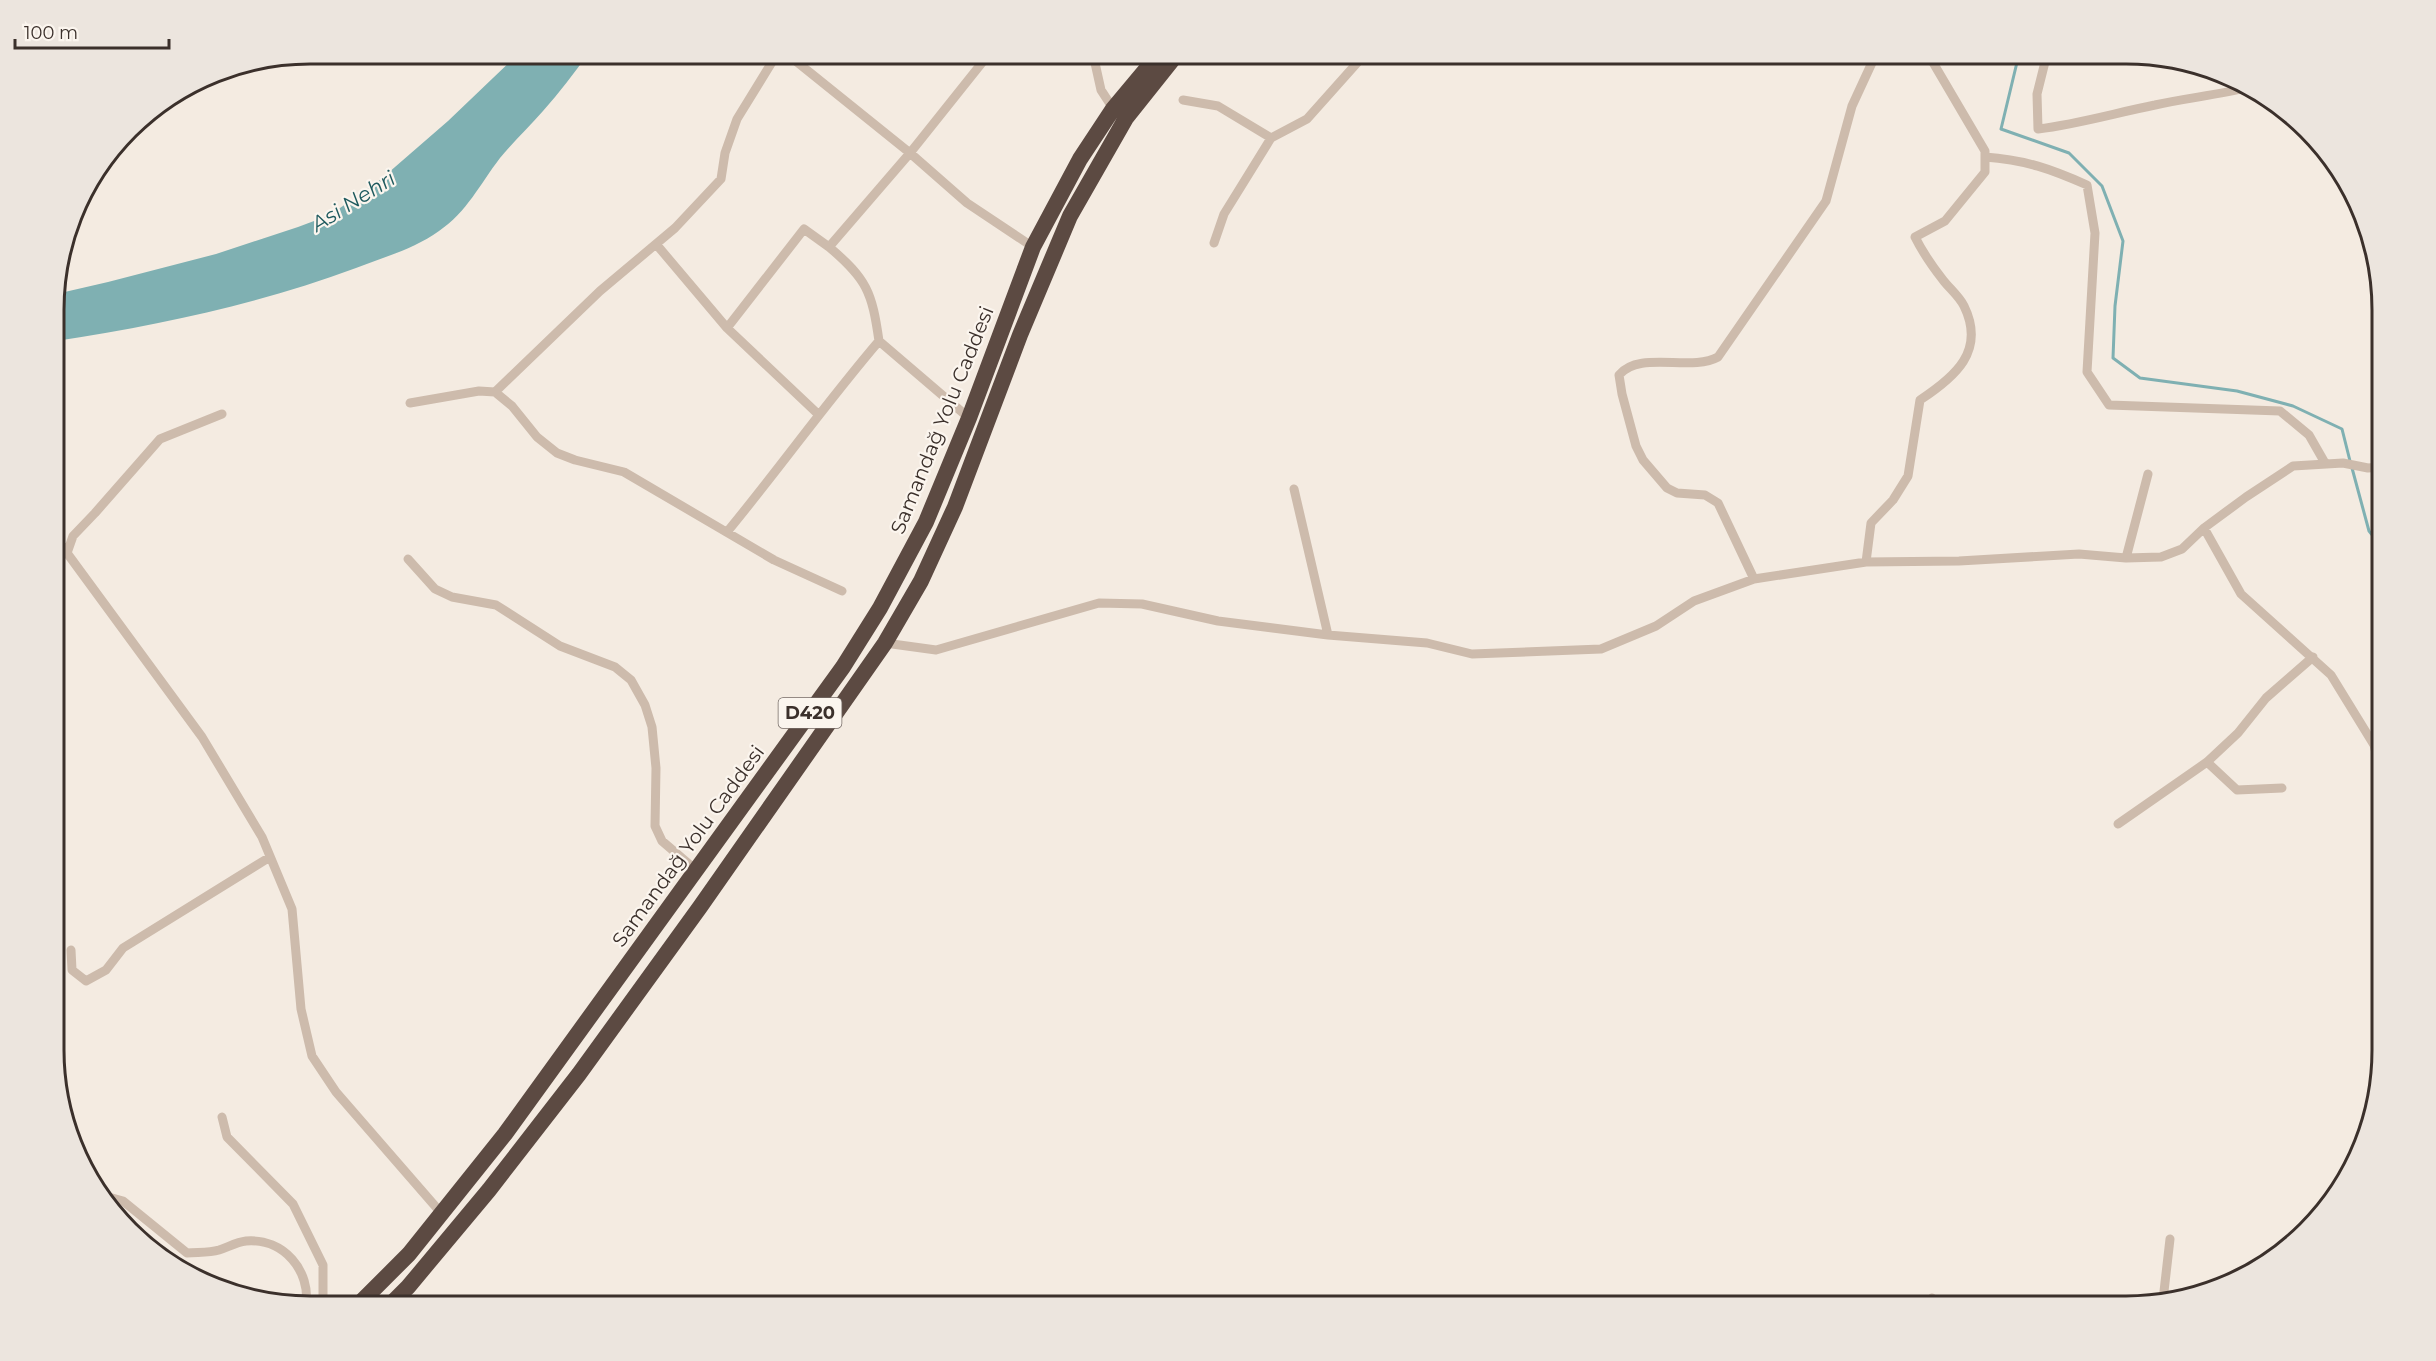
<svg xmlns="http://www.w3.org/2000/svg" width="2436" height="1361" font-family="Montserrat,sans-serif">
<rect width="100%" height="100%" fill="#f4ebe1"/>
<!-- water -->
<path fill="#7fb0b2" d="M518 54H588C574 73 559 93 543 111 529 127 513 142 500 158 480 184 467 212 439 231 414 249 384 257 356 268 259 304 159 325 56 341V294L108 282 216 254 298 227 330 215 380 180 448 121Z"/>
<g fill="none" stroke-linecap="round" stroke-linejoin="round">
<!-- stream -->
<path stroke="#7fb0b2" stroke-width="3" d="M2019 54 2001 129 2069 153 2102 186 2123 241 2115 306 2113 358 2140 378 2237 391 2293 406 2342 429 2350 461
M2352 468 2369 531 2381 546"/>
<!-- street -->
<path stroke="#cdbbac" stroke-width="9" d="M787 54 910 153 967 203 1033 247
M1093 54 1101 90 1114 110
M2047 54 2037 94 2038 129C2078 124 2115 113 2155 105 2186 98 2218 95 2250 87
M1183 100 1218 106 1271 138
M1985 157C2026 160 2051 169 2087 185L2095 233 2087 372 2109 405 2280 411 2309 435 2325 463
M1214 243 1224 214 1271 138 1307 119 1365 54
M656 244 727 328 819 415
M727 328 804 229 829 247
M879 341 969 418
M495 392 600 291 675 228 721 179 725 153 737 119 777 54
M410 403 479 391 495 392 512 406 537 437 557 453 575 460 624 472 774 560 842 591
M1294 489 1328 635
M2204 528 2241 594 2331 675 2374 745 2381 773
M727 532C779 469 826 403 879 341 872 292 867 279 829 247L910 153 989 54
M56 538 202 737 262 837 292 909 301 1009 312 1056 336 1092 442 1214
M67 553 73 536 95 513 160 439 222 414
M2126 558 2148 474
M408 559 435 589 452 597 496 605 560 646 615 667 631 680 645 705 652 727 656 768 655 826 662 841 697 871
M1866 562 1871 523 1893 500 1908 476 1920 400C1955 377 1986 351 1964 306 1959 296 1949 288 1943 280 1932 266 1923 253 1915 237L1945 221 1985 172V151L1928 54
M1754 579 1718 503 1705 495 1677 493 1667 488 1643 460 1636 446 1622 394 1619 375C1639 350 1691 372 1718 357L1826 201 1852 106 1876 54
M885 643 936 650 1099 603 1142 604 1218 621 1328 635 1427 643 1472 654 1601 649 1656 626 1694 601 1754 579 1866 562 1959 561 2079 554 2126 558 2161 557 2182 549 2204 528 2246 497 2293 466 2343 463 2368 468 2381 467
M2207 762 2237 790 2282 788
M2118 824 2207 762 2238 733 2266 698 2313 657
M2381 832V841
M71 950 72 970 86 981 106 970 123 948 270 857
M222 1117 227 1137 293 1204 323 1265V1307
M98 1194 123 1201 187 1253C198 1252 209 1253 219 1250 228 1247 237 1242 246 1241 284 1238 311 1271 306 1306
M1932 1298 1933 1307
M2163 1300 2170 1239"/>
<!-- highway -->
<path stroke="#5c4a42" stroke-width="16" d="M356 1307 409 1254 505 1134 843 667 880 608 926 522 969 418 1033 247 1080 159 1113 109 1159 54
M388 1307 408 1287 489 1190 579 1074 700 907 885 643 921 581 955 507 1020 335 1070 216 1126 118 1177 54"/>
</g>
<g text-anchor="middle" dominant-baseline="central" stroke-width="4.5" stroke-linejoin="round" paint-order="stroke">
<!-- shield labels -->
<rect fill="#fbf5ee" stroke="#756b66" stroke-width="1.5" x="778.5" y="698" width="63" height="30" rx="4.5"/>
<g font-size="18" font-weight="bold" fill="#3b302b">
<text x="810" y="713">D420</text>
</g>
<!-- street labels -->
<g font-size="20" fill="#3b302b" stroke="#fbf5ee">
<text transform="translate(942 420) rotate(-68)">Samandağ Yolu Caddesi</text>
<text transform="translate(688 846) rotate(-54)">Samandağ Yolu Caddesi</text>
</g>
<!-- water labels -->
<g font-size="21" font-style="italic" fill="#1f5a5e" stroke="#fbf5ee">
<text transform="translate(353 201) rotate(-32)">Asi Nehri</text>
</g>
</g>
<!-- crop -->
<path d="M0 0H2436V1361H0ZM310 64H2126A246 246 0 0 1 2372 310V1050A246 246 0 0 1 2126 1296H310A246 246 0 0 1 64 1050V310A246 246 0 0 1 310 64Z" fill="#ece5de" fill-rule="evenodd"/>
<path fill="none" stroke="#3b302b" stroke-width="3" d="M310 64H2126A246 246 0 0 1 2372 310V1050A246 246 0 0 1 2126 1296H310A246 246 0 0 1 64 1050V310A246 246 0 0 1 310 64Z"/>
<!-- scale -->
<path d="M15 39v9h154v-9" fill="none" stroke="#3b302b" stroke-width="3"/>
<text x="24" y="39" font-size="18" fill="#3b302b" stroke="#fbf5ee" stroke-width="4.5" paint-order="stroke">100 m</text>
</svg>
